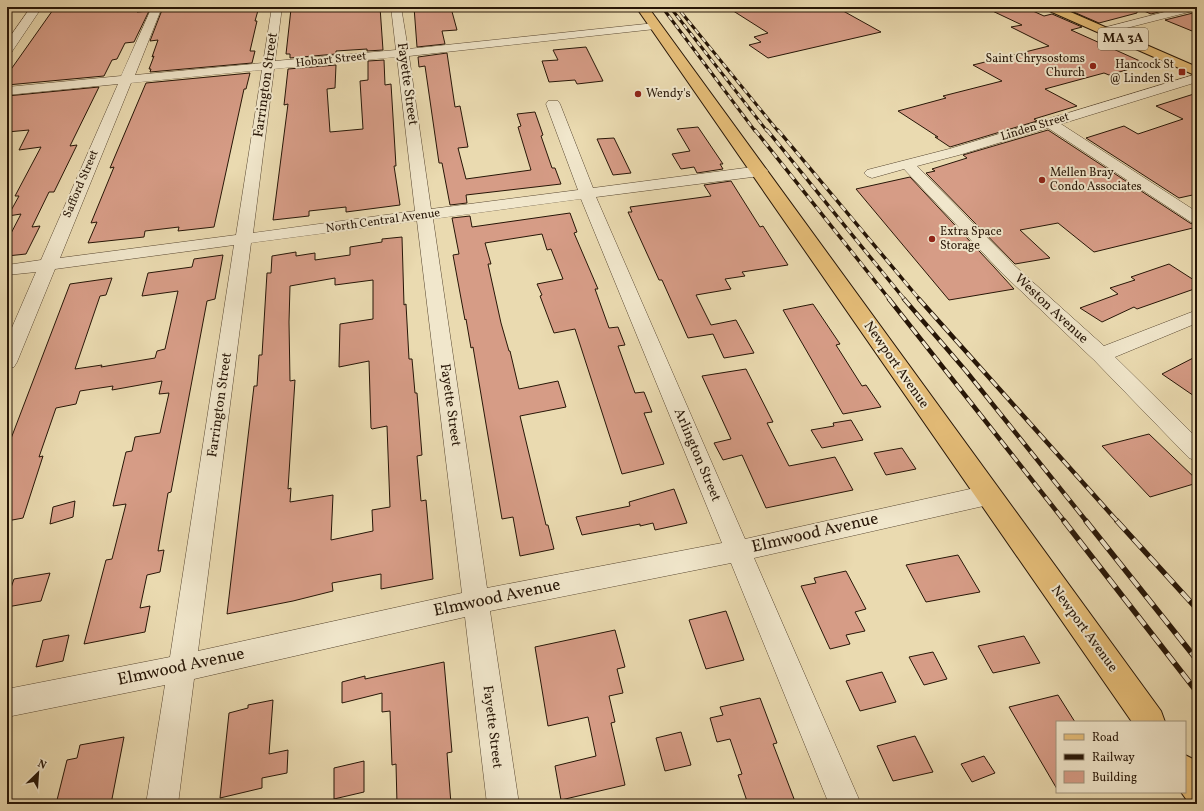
<svg xmlns="http://www.w3.org/2000/svg" width="1204" height="811" font-family="Vollkorn,serif">
<rect width="100%" height="100%" fill="#eadab0"/>
<filter id="stains"><feTurbulence type="fractalNoise" baseFrequency=".005" numOctaves="4"/><feColorMatrix values="0 0 0 0 .2 0 0 0 0 .09 0 0 0 0 .02 0 0 0 .5 -.17"/></filter>
<radialGradient id="worn" r=".72"><stop offset=".6" stop-color="#630" stop-opacity="0"/><stop offset="1" stop-color="#630" stop-opacity=".3"/></radialGradient>
<!-- building -->
<path fill="#d69c86" stroke="#271607" fill-rule="evenodd" d="M55 7H139L137 12 149 11 134 42 125 43 117 59 112 60 104 76 7 85V75Z
M234 7H259L255 21H257L250 51H255L252 63 150 72 151 69H149L154 56 152 57 158 40 150 41 162 10 188 8 186 11Z
M322 7H380L383 50 367 51V49L336 51V54L290 58V54H286L291 9Z
M414 7H436L437 9 451 8 457 30 442 31 445 44 417 47Z
M727 7H836L881 32 768 58 749 45 761 42 754 37 768 33Z
M984 7H1024L1044 16 1052 14 1082 27 1071 30 1140 61 1127 65 1133 68 1109 75 1104 73 1045 89 1077 106 1034 119 1037 121 950 147 935 137H938L898 111 946 98 943 96 1002 81 973 65 1049 46 1011 27 1022 25Z
M1082 7H1178L1151 14 1137 8V13L1099 23 1069 10Z
M1197 12V33L1165 20Z
M586 47 603 81 577 84 575 80 549 82 542 61 558 60 553 50Z
M447 53 455 107 460 106 468 147 458 148 466 179 531 170 518 127 521 126 517 114 535 112 543 135 541 136 552 168H555L561 184 466 195 467 203 450 205 442 163H439L425 66 419 67 418 57Z
M384 60 385 85 391 84 396 166H394L400 205 346 212V207L309 211V216L273 220 288 104 284 105 288 69 336 65 335 88 327 89 330 132 363 129 360 81 368 80V61Z
M250 73 246 89H244L214 227 178 231 179 227 145 231 144 237 88 243 97 222 91 223 114 167 110 168 146 83Z
M99 87 70 146 77 145 54 192H49L32 227 40 226 26 254 7 256V241L21 214 8 216 19 196H15L41 147 19 150 29 130 7 132V96Z
M1197 93V194L1179 198 1086 138 1124 126 1138 134 1183 119 1156 106Z
M698 127 723 164H720L723 169 697 173 694 167 681 169 672 154 690 151 677 129Z
M1048 130 1190 223 1197 226V227L1094 252 1058 223 1020 230 1050 258 1015 264 926 173 935 171 932 169 967 158 963 155Z
M614 138 631 173 613 175 597 139Z
M910 177 994 267 1014 289 949 300 856 189Z
M731 181 760 227 763 226 788 265 742 272 745 276 725 279 731 289 696 295 711 325 736 320 754 353 724 358 713 334 688 338 662 280H659L628 212H632L630 207 711 196 704 185Z
M570 213 577 232 574 233 598 289H595L609 328 618 327 625 345 618 346 635 393 644 392 652 412 644 413 664 464 622 474 575 329 554 333 540 296 542 295 537 284 563 279 551 249 547 250 542 234 485 243 491 264H488L501 323 509 351H510L519 389 558 381 566 407 520 416 546 525H548L554 549 520 556 513 517 502 519 473 347 471 348 466 319 465 320 453 255 459 254 452 218 470 216 472 227Z
M402 237 404 305 406 304 409 359H412L415 393H417L422 455 417 456 421 501 426 500 433 579 381 589V574L332 583 333 591 293 601 227 614 254 386H257L259 355H262L267 273H271L272 256 296 252V256L315 253V260L350 255V247L382 242V239ZM335 278V285L373 280V319L340 324 339 367 369 361 371 428 372 429 387 426 390 507 372 510 373 531 331 540 333 495 290 502 291 488 288 489 295 380 290 381 289 322 290 286Z
M223 255 215 299 207 301 171 492 168 493 158 551 164 550 160 572 147 575 140 608 150 606 145 632 84 644 106 560 112 559 126 504 113 506 126 452 132 451 135 437 160 433 169 393 159 394 162 381 112 390 113 386 80 391 76 404 56 408 39 457 43 456 23 518 7 521V449L70 284 112 278 106 295 100 296 75 369 102 365 101 367 155 358 157 351 165 349 178 291 142 296 148 273 192 267 194 259Z
M1169 264 1197 282V288L1137 309 1134 307 1102 322 1080 308 1118 294 1110 288 1135 280 1131 277Z
M813 304 840 344 836 345 862 386 866 385 881 407 843 414 783 310Z
M1197 356V398L1162 374Z
M746 369 773 422 767 423 789 466 835 457 853 490 766 508 742 455 723 460 714 443 731 439 702 376Z
M851 420 863 440 822 448 811 430 834 426 833 423Z
M1149 434 1197 480V483L1150 497 1102 446Z
M902 448 916 469 886 475 874 453Z
M674 489 687 523 655 530 653 523 640 526V524L582 535 576 517 630 506 629 502Z
M75 501 73 517 50 524 53 507Z
M958 555 980 592 926 602 906 565Z
M846 571 866 609 855 612 865 631 846 635 850 644 830 649 801 586 816 583 814 578Z
M50 573 41 601 7 607V599L14 579Z
M726 611 744 660 706 669 689 620Z
M615 630 625 667 617 669 623 693 609 696 615 722 611 723 625 785 561 800 555 766 596 756 588 717 548 726 535 647Z
M69 635 63 661 36 667 43 640Z
M1024 636 1040 663 993 673 978 646Z
M933 652 947 679 924 685 909 657Z
M444 662 452 752 447 753 451 804H397L396 764 392 765 390 711 382 712V693L342 703V682L365 676V679Z
M882 672 896 702 860 711 846 681Z
M1058 695 1075 722H1057V789L1009 707Z
M760 698 777 743 773 744 796 804H748L738 775 742 774 730 739 717 742 710 718 723 715 720 707Z
M273 700 269 754 288 750 287 773 262 778V788L220 798 229 713 248 708V705Z
M681 732 691 765 665 771 656 738Z
M915 736 933 772 893 781 877 746Z
M124 737 111 804H56L67 760 77 758 80 745Z
M984 756 995 773 972 782 961 764Z
M364 761V792L334 799V768Z"/>
<g fill="none" stroke-linecap="round" stroke-linejoin="round">
<defs>
<path id="minor" d="M31 7H42L11 53 7 54V41Z
M152 7H162L135 75 263 63 272 7H282L275 61 396 50 391 7H401L408 49 655 23 659 24 661 26 659 28 655 29 409 56 431 209 578 190 546 104 548 101H558L560 104 593 188 760 166 765 168 768 171 765 174 760 176 596 197 745 539 988 485 996 488 1000 495 996 502 988 505 754 558 861 804H829L731 563 490 611 519 804H487L465 617 194 679 178 804H146L165 685 7 717V689L170 657 234 245 55 269 17 362 14 367 7 369V339L36 272 7 275V265L41 260 118 84 7 95V87L121 76ZM397 57 415 211 253 233 274 69ZM262 70 236 235 60 258 131 83ZM581 199 722 543 487 588 433 219ZM417 221 462 593 198 651 251 243Z
M1184 7H1197V10L1103 34 1099 33 1097 31 1099 29Z
M1197 74V82L1061 124 1197 212V224L1191 222 1048 128 959 155 917 166 1015 266 1104 346 1197 310V323L1115 357 1197 438V461L1189 458 1094 360 1003 274 904 169 872 178 867 176 864 173 867 170 949 149Z"/>
<path id="major" d="M636 7H648L1161 711 1165 722H1132Z
M1043 7H1059L1197 67V76L1045 9Z
M1185 755 1197 761V804L1186 799 1181 792H1185Z"/>
</defs>
<!-- minor casing -->
<use href="#minor" stroke="#584731" stroke-width="1"/>
<!-- major casing -->
<use href="#major" stroke="#271607" stroke-width="2"/>
<!-- minor -->
<use href="#minor" fill="#f1e7cc" fill-rule="evenodd"/>
<!-- major -->
<use href="#major" fill="#e5bd78" fill-rule="evenodd"/>
<defs>
<path id="rail-far3" d="M662 7 755 131
M670 7 767 131
M681 12 778 131"/>
<path id="rail-far2" d="M755 130 890 300
M767 130 905 300
M778 130 920 300"/>
<path id="rail-far1" d="M889 299 1065 522
M904 299 966 371 1087 522
M919 299 1118 522"/>
<path id="rail" d="M1064 521 1197 692
M1086 521 1197 660
M1117 521 1197 609"/>
</defs>
<!-- rail-far3 casing -->
<use href="#rail-far3" stroke="#271607" stroke-width="3"/>
<!-- rail-far2 casing -->
<use href="#rail-far2" stroke="#271607" stroke-width="3.5"/>
<!-- rail-far1 casing -->
<use href="#rail-far1" stroke="#271607" stroke-width="4.5"/>
<!-- rail casing -->
<use href="#rail" stroke="#271607" stroke-width="5.5"/>
<!-- rail-far3 -->
<use href="#rail-far3" stroke="#f1e7cc" stroke-width="2" stroke-dasharray="5.5" stroke-linecap="butt"/>
<!-- rail-far2 -->
<use href="#rail-far2" stroke="#f1e7cc" stroke-width="2.5" stroke-dasharray="7" stroke-linecap="butt"/>
<!-- rail-far1 -->
<use href="#rail-far1" stroke="#f1e7cc" stroke-width="3" stroke-dasharray="9" stroke-linecap="butt"/>
<!-- rail -->
<use href="#rail" stroke="#f1e7cc" stroke-width="4" stroke-dasharray="12" stroke-linecap="butt"/>
</g>
<!-- markers -->
<g fill="#8f2418" stroke="#f1e7cc" stroke-width="1.5">
<circle cx="1093" cy="66" r="4"/>
<rect x="1178" y="68" width="8" height="8" rx="2"/>
<circle cx="638" cy="94" r="4"/>
<circle cx="1042" cy="180" r="4"/>
<circle cx="932" cy="239" r="4"/>
</g>
<g text-anchor="middle" dominant-baseline="central" stroke-width="4" stroke-linejoin="round" paint-order="stroke">
<!-- far-poi labels -->
<g font-size="12" fill="#271607" stroke="#f1e7cc" text-anchor="start">
<text x="1085" y="59" text-anchor="end">Saint Chrysostoms<tspan x="1085" dy="14">Church</tspan></text>
<text x="1174" y="65" text-anchor="end">Hancock St<tspan x="1174" dy="14">@ Linden St</tspan></text>
<text x="646" y="94">Wendy's</text>
<text x="1050" y="173">Mellen Bray<tspan x="1050" dy="14">Condo Associates</tspan></text>
<text x="940" y="232">Extra Space<tspan x="940" dy="14">Storage</tspan></text>
</g>
<!-- far-street labels -->
<g font-size="12" fill="#271607" stroke="#f1e7cc">
<text transform="translate(331 60) rotate(-6)">Hobart Street</text>
<text transform="translate(1035 127) rotate(-17)">Linden Street</text>
<text transform="translate(81 184) rotate(-67)">Safford Street</text>
<text transform="translate(383 221) rotate(-8)">North Central Avenue</text>
</g>
<!-- shield labels -->
<rect fill="#f1e7cc" stroke="#645542" stroke-width="1" x="1098" y="28" width="50" height="22" rx="3"/>
<g font-size="13" font-weight="bold" fill="#271607">
<text x="1123" y="39">MA 3A</text>
</g>
<!-- street labels -->
<g font-size="14" fill="#271607" stroke="#f1e7cc">
<text transform="translate(407 84) rotate(82)">Fayette Street</text>
<text transform="translate(266 85) rotate(-82)">Farrington Street</text>
<text transform="translate(1051 309) rotate(43)">Weston Avenue</text>
<text transform="translate(896 365) rotate(55)">Newport Avenue</text>
<text transform="translate(220 405) rotate(-82)">Farrington Street</text>
<text transform="translate(450 405) rotate(82)">Fayette Street</text>
<text transform="translate(697 455) rotate(67)">Arlington Street</text>
<text transform="translate(1084 629) rotate(54)">Newport Avenue</text>
<text transform="translate(492 727) rotate(83)">Fayette Street</text>
</g>
<!-- near-street labels -->
<g font-size="17" fill="#271607" stroke="#f1e7cc">
<text transform="translate(815 533) rotate(-13)">Elmwood Avenue</text>
<text transform="translate(497 598) rotate(-12)">Elmwood Avenue</text>
<text transform="translate(181 667) rotate(-12)">Elmwood Avenue</text>
</g>
</g>
<!-- margin -->
<rect width="1204" height="811" fill="none" stroke="#eadab0" stroke-width="24"/>
<rect x="8" y="8" width="1188" height="795" fill="none" stroke="#271607" stroke-width="2"/>
<rect x="12" y="12" width="1180" height="787" fill="none" stroke="#271607"/>
<!-- legend -->
<rect x="1056" y="721" width="130" height="72" fill="#f1e7cc" stroke="#a0937d"/>
<rect x="1064" y="734" width="20" height="6" fill="#e5bd78" stroke="#a0937d"/>
<text x="1092" y="741" font-size="12" fill="#271607">Road</text>
<rect x="1064" y="754" width="20" height="6" fill="#271607" stroke="#a0937d"/>
<text x="1092" y="761" font-size="12" fill="#271607">Railway</text>
<rect x="1064" y="771" width="20" height="12" fill="#d69c86" stroke="#a0937d"/>
<text x="1092" y="781" font-size="12" fill="#271607">Building</text>
<!-- north arrow -->
<g transform="translate(38 773) rotate(25)" stroke="#f1e7cc" stroke-width="3" paint-order="stroke">
<path d="M0-3L7 15L0 10L-7 15Z" fill="#271607"/>
<text y="-6" font-size="11" font-weight="bold" text-anchor="middle" fill="#271607">N</text>
</g>
<rect width="100%" height="100%" filter="url(#stains)"/>
<rect width="100%" height="100%" fill="url(#worn)"/>
</svg>
